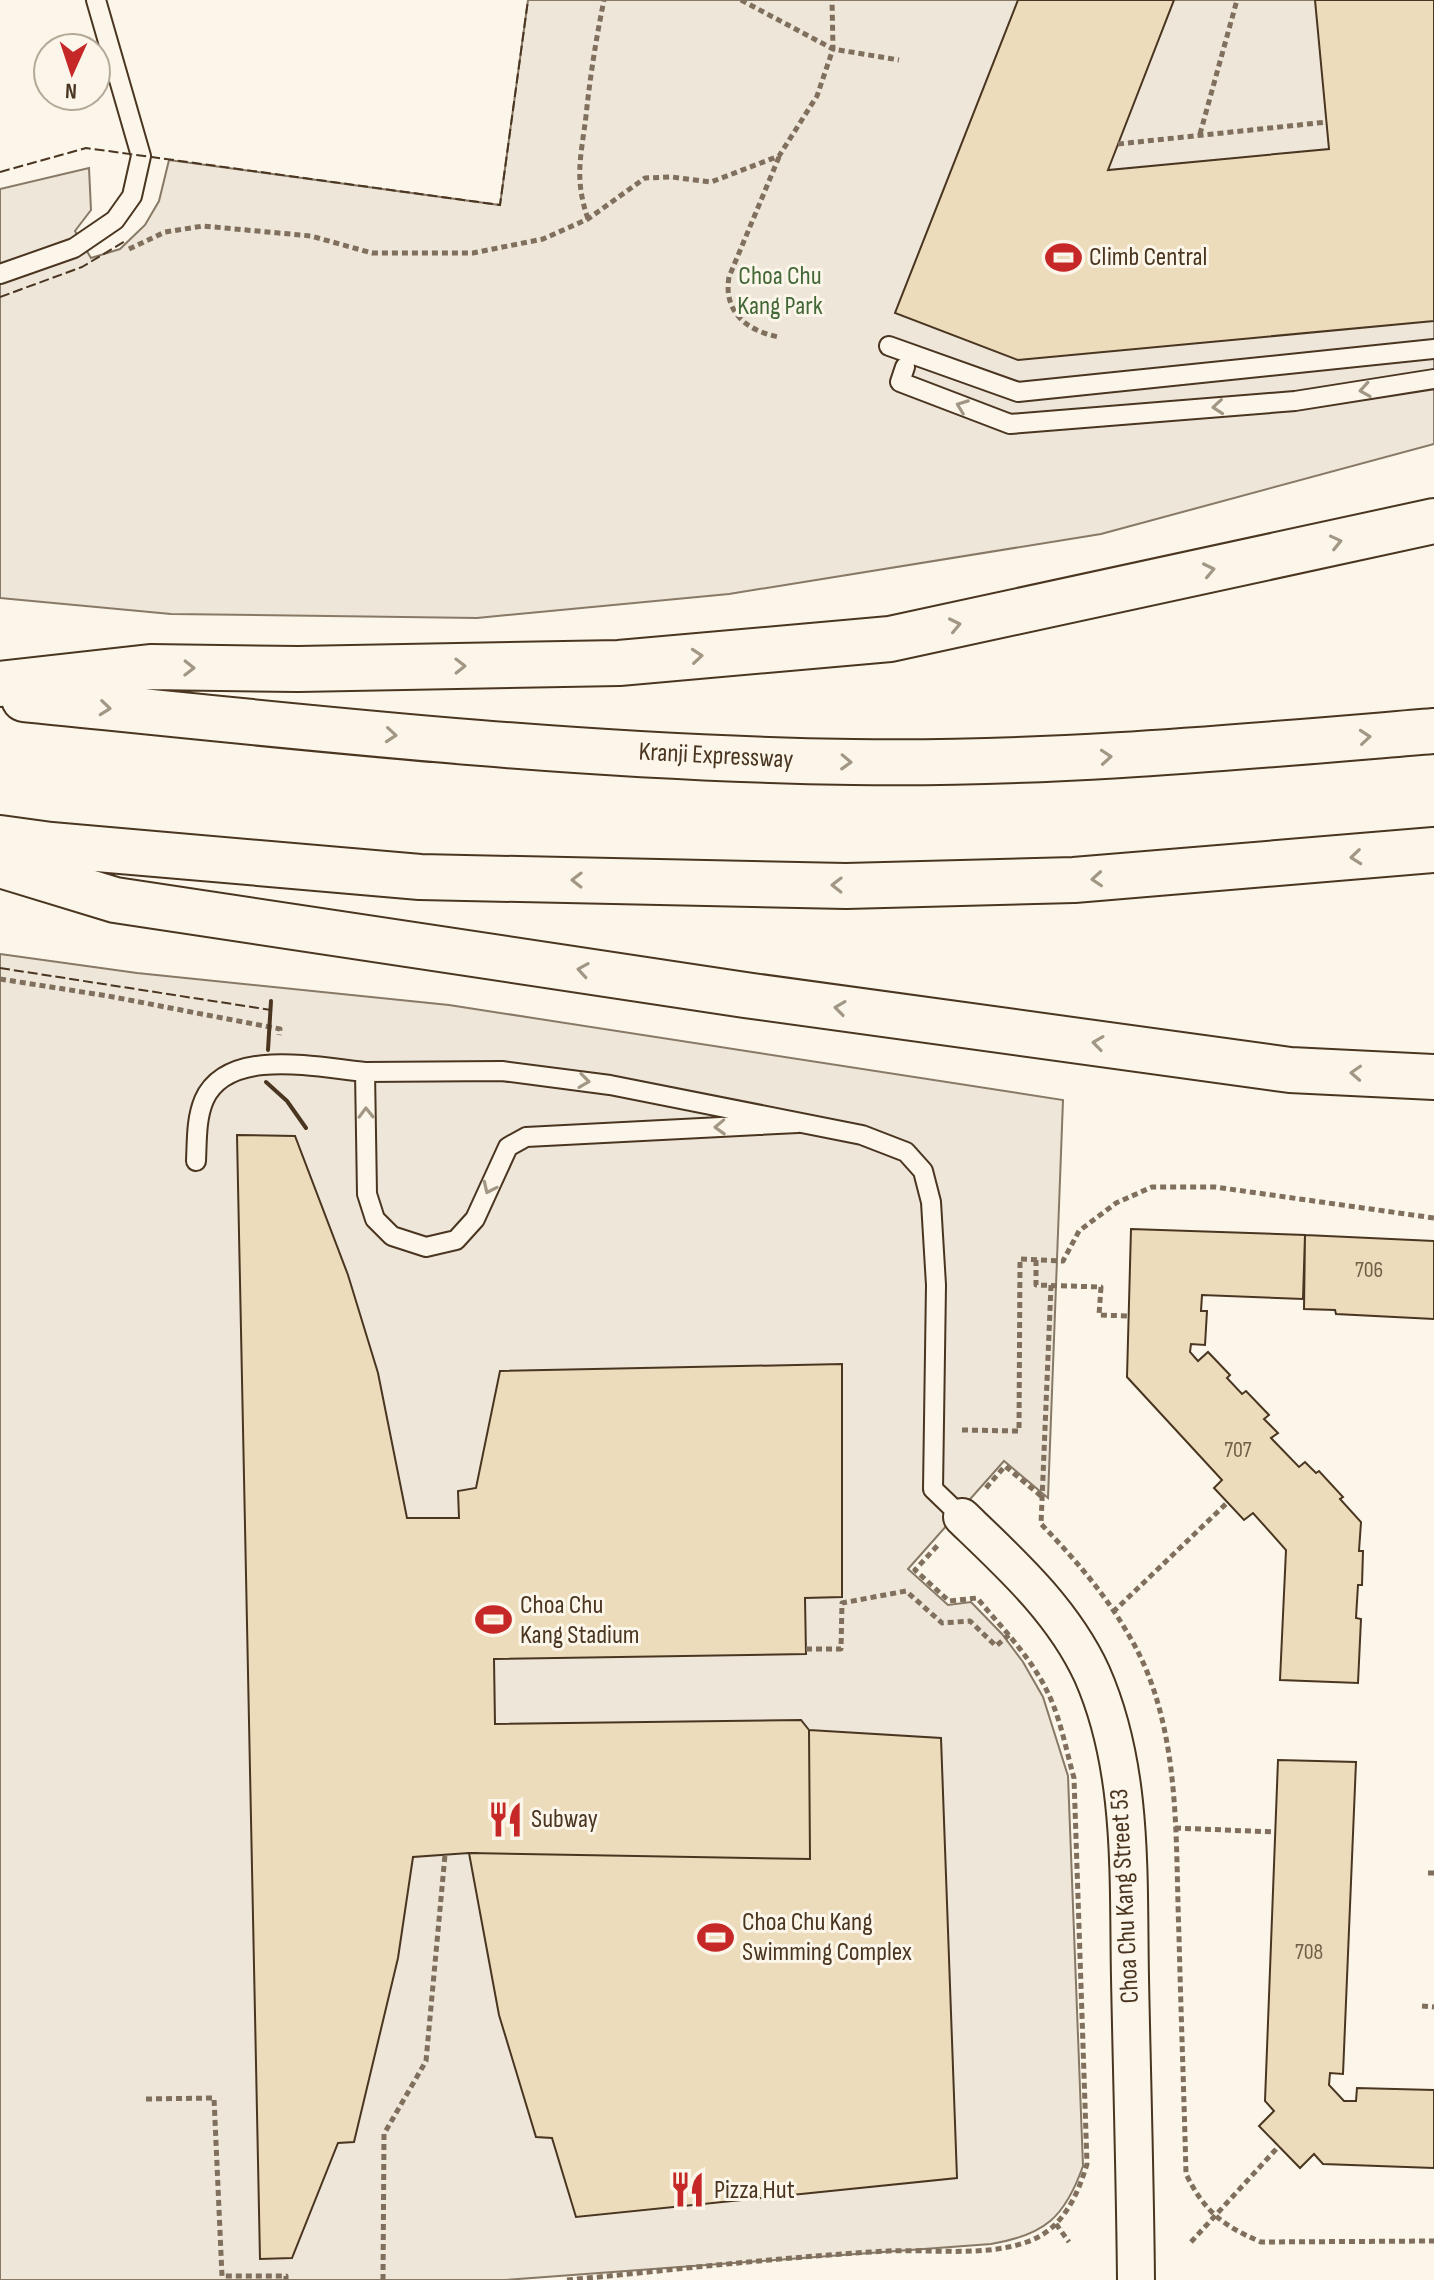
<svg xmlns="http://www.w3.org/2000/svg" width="1434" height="2280" font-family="'Sofia Sans Condensed',sans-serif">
<rect width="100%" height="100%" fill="#fbf6e9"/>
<!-- green -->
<path fill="#ede6d9" stroke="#887966" stroke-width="2" d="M528 0H1434V444L1101 534 729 594 477 618 171 614 0 598V189L89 168 91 210 75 231 91 258 120 249 145 225 159 201 169 160 500 205Z
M0 954 137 973 449 1005 1063 1100 1048 1498 1004 1461 908 1569 948 1605 971 1602 1002 1634 1023 1662 1043 1697 1068 1776 1083 2166C1065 2217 1045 2235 991 2244L505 2280H0Z"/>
<!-- building -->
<path fill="#ecdcbc" stroke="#4a3520" stroke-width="2" d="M1018 0H1174L1108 170 1329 149 1315 0H1434V321L1018 360 895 313Z
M237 1135 295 1136 348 1275 378 1373 407 1518H459L458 1491 476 1488 500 1371 842 1364V1597L805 1598 806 1654 494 1659 495 1724 801 1720 809 1730 810 1859 469 1853 413 1857 398 1958 354 2142 338 2143 292 2258 260 2259Z
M1131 1229 1305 1235 1303 1299 1202 1295 1201 1311H1207L1205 1345 1191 1344 1190 1352 1198 1361 1208 1352 1230 1375 1227 1378 1242 1394 1246 1391 1269 1415 1264 1419 1278 1433 1271 1438 1299 1467 1305 1462 1316 1473 1319 1471 1343 1497 1340 1499 1361 1522 1359 1551H1363L1362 1585H1358L1356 1618 1361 1619 1358 1683 1280 1680 1286 1550 1253 1513 1244 1520 1214 1488 1222 1480 1127 1377Z
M1305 1235 1434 1241V1319L1336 1314 1335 1310 1304 1309Z
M809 1730 941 1738 957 2178 576 2217 552 2138 536 2137 499 2015 469 1853 810 1859Z
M1278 1760 1356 1762 1343 2074 1330 2073 1329 2085 1344 2101H1356L1357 2088 1434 2090V2168L1323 2164 1314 2154 1300 2168 1259 2126 1274 2111 1265 2101Z"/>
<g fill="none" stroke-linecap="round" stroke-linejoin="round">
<defs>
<path id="service" d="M0 274 74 248 115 220 132 196 141 156 96 0
M889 346 1018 392 1434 349
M905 367 900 382 1010 424 1295 401 1434 379
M798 1123 526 1137 508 1147 475 1219 456 1240 426 1247 392 1236 375 1219 367 1194 365 1072 502 1071 610 1085 862 1135 906 1152 923 1171 931 1202 936 1285 933 1489 962 1517
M196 1161C197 1141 196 1119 204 1100 228 1046 320 1068 365 1072"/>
<path id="minor" d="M962 1517C1011 1564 1063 1611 1092 1674 1134 1769 1128 1877 1130 1978 1132 2079 1135 2179 1136 2280"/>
<path id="motorway" d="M0 684 150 667 298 669 619 663 890 639 1434 521
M24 699C300 727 576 758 853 762 1047 765 1240 747 1434 731
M0 838 51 845 420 877 846 886 1074 880 1434 850
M0 865 115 900 745 995 1290 1070 1434 1077"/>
</defs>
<!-- service casing -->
<use href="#service" stroke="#4a3520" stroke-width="22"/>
<!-- minor casing -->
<use href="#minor" stroke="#4a3520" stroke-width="40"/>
<!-- motorway casing -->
<use href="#motorway" stroke="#4a3520" stroke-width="48"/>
<!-- path -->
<path stroke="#7f6f5c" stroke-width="5" stroke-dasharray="6 4" stroke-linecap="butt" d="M741 0 833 49 899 60
M1200 134 1237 0
M1118 144 1327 122
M779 157 729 277C723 312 747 331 779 337
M588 219C574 178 581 157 586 116 590 77 596 39 604 0
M129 249 165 232 203 226 311 236 372 253H473L543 239 588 219 645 178 672 177 711 182 779 156 817 96 833 49 832 0
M0 979 108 996 280 1029 279 1035
M1036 1260V1285L1101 1287 1099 1315 1128 1316
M1051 1285 1041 1524C1075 1559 1107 1596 1131 1639 1182 1727 1175 1839 1179 1936 1181 2016 1184 2095 1186 2174 1204 2211 1223 2226 1261 2242L1434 2241
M962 1430 1019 1431 1020 1259 1063 1261 1079 1231 1116 1203 1152 1187H1215L1434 1218
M986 1488 1005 1466 1041 1496
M1113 1612 1228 1502
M806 1649H841L842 1603 906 1591 942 1623 970 1621 996 1646 1009 1635
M1175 1828 1275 1832
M1428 1873H1434
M1422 2006 1434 2007
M146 2099 214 2098 222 2276H286V2280
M1056 2224 1069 2242
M1191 2242 1279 2146
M383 2280 384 2134 426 2061 445 1855
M567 2280C674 2270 781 2257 888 2251 933 2249 984 2257 1027 2242 1062 2230 1077 2197 1087 2164L1074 1778C1066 1750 1061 1720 1048 1693 1031 1657 1002 1628 977 1598L949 1601 915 1570 938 1545"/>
<!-- service -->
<use href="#service" stroke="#fbf6e9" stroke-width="18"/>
<!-- minor -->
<use href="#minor" stroke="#fbf6e9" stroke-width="36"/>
<!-- motorway -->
<use href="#motorway" stroke="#fbf6e9" stroke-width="44"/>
<!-- fence -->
<path stroke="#4a3520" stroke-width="2" stroke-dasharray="10 4" stroke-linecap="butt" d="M0 172 86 148 500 205 528 0
M0 297 82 267 127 240
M0 968 271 1010"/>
<!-- wall -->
<path stroke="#4a3520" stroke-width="4" d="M268 1050 271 1001
M266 1082 287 1101 306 1128"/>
</g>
<!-- one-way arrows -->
<defs><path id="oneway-chevron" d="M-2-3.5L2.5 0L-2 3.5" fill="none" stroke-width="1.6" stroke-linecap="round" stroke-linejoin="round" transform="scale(2)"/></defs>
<g stroke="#a29684">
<use href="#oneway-chevron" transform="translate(1365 390) rotate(171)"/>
<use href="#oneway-chevron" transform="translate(962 406) rotate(-159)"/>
<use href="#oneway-chevron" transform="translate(1218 407) rotate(175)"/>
<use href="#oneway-chevron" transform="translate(1336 542) rotate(-13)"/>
<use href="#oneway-chevron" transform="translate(1209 570) rotate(-12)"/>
<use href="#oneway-chevron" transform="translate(955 625) rotate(-12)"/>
<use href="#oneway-chevron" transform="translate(697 656) rotate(-5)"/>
<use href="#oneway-chevron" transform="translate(460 666) rotate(-1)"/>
<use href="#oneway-chevron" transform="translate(189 668) rotate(1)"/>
<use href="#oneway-chevron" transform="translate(105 708) rotate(6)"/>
<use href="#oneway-chevron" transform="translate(391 735) rotate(5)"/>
<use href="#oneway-chevron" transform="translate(1365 737) rotate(-5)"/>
<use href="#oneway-chevron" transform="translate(1106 757) rotate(-4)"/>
<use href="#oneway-chevron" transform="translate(846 762) rotate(2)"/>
<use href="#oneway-chevron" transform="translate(1356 857) rotate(174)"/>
<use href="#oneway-chevron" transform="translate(1097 879) rotate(176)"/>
<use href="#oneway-chevron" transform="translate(577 880) rotate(-179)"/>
<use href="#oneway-chevron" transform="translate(837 885) rotate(-179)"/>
<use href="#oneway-chevron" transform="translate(583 970) rotate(-171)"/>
<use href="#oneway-chevron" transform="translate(840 1008) rotate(-172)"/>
<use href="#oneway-chevron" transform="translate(1098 1043) rotate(-172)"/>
<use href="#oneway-chevron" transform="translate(1356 1073) rotate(-177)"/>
<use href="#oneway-chevron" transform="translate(584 1081) rotate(8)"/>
<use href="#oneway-chevron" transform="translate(366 1113) rotate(-91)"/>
<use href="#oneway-chevron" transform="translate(720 1127) rotate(178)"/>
<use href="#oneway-chevron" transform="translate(489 1188) rotate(115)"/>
</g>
<!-- icons -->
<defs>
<symbol id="stadium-bare" viewBox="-9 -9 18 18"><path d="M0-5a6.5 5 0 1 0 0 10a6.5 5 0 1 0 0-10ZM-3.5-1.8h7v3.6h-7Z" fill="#c62828" stroke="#fbf6e9" stroke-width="2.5" paint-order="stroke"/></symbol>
<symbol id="restaurant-bare" viewBox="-9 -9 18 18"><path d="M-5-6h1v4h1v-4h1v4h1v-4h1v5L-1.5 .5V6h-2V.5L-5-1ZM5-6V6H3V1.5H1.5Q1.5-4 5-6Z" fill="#c62828" stroke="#fbf6e9" stroke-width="2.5" paint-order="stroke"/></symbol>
</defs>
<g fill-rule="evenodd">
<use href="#stadium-bare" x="1038" y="232" width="51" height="51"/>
<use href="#stadium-bare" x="468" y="1594" width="51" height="51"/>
<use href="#restaurant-bare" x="480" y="1794" width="51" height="51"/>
<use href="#stadium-bare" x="690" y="1912" width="51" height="51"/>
<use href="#restaurant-bare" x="662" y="2164" width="51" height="51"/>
</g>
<g text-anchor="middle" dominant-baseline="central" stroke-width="6" stroke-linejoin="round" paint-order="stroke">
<!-- number labels -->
<g font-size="22" fill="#725f47">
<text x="1369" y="1270">706</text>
<text x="1238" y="1450">707</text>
<text x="1309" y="1952">708</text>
</g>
<!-- poi labels -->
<g font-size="26" fill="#4a3520" stroke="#fbf6e9" text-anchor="start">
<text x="1089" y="257">Climb Central</text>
<text x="520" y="1605">Choa Chu<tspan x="520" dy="30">Kang Stadium</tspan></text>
<text x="531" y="1819">Subway</text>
<text x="742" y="1922">Choa Chu Kang<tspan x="742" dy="30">Swimming Complex</tspan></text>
<text x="714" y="2190">Pizza Hut</text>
</g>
<!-- park labels -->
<g font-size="26" fill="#436837" stroke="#fbf6e9">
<text x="780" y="276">Choa Chu<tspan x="780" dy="30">Kang Park</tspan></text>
</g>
<!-- street labels -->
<g font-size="26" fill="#4a3520" stroke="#fbf6e9">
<text transform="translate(716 756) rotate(3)">Kranji Expressway</text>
<text transform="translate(1125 1896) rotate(-93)">Choa Chu Kang Street 53</text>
</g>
</g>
<!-- north arrow -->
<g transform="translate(72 72) rotate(183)"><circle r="38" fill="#fbf6e9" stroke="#b4a999" stroke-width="2"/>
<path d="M0-6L14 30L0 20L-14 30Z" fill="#c62828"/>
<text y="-12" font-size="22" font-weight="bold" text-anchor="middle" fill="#4a3520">N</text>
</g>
</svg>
